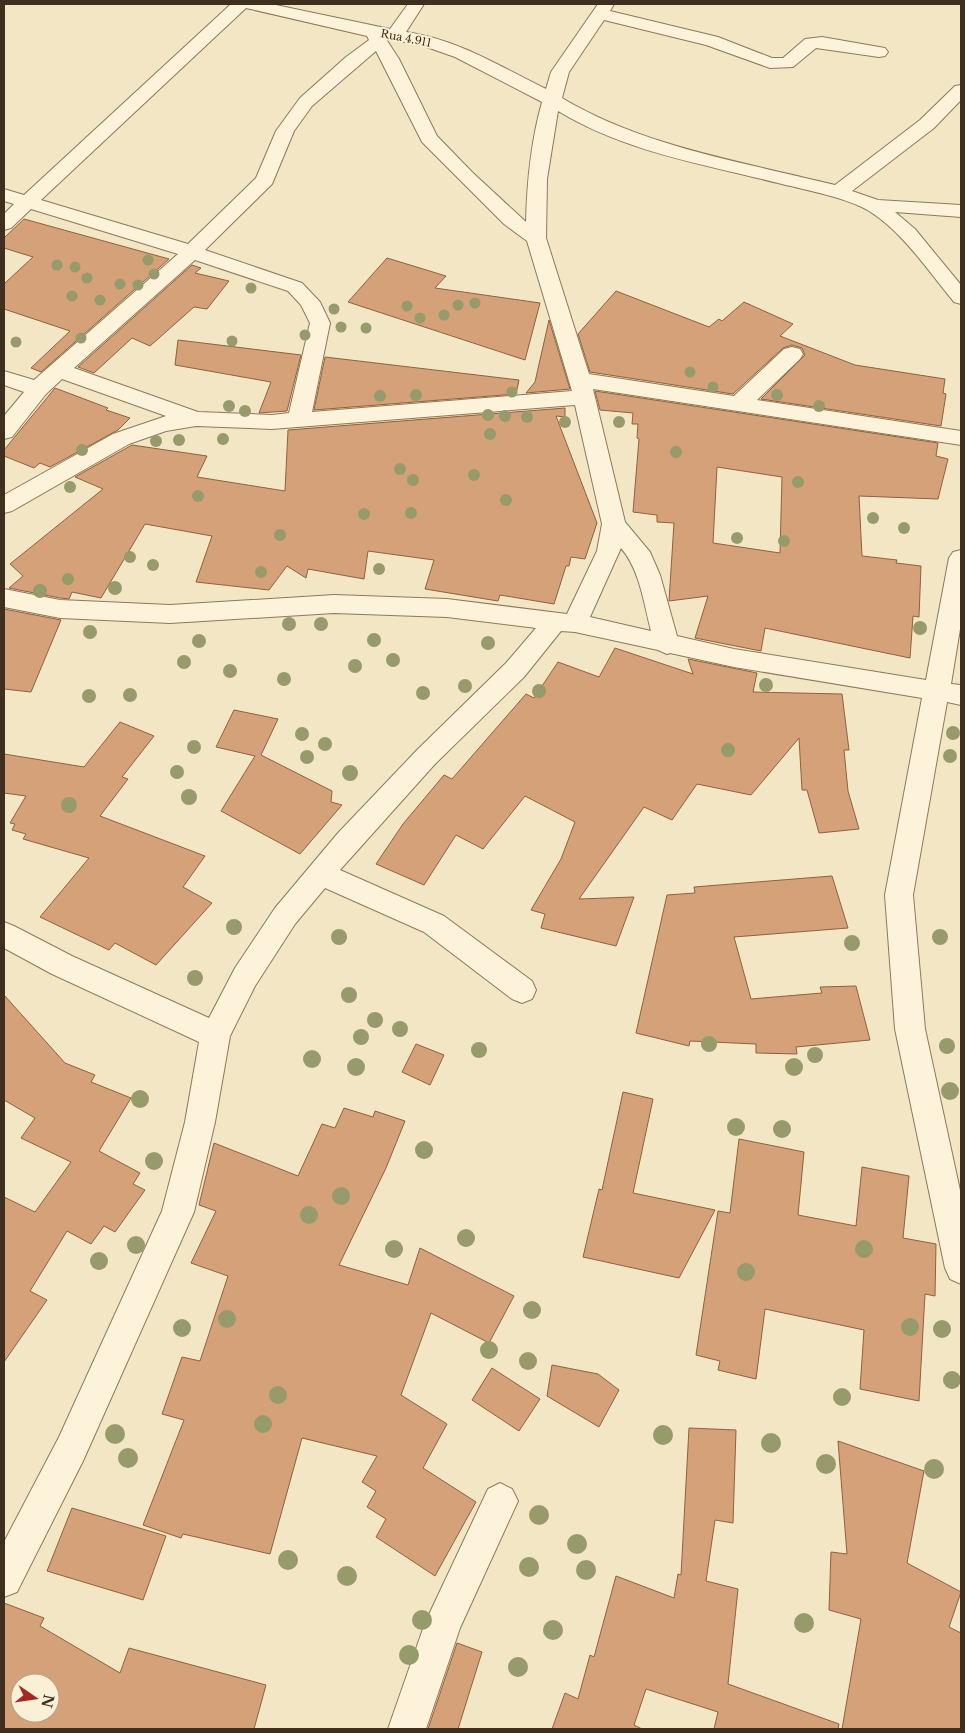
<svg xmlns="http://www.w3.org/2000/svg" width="965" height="1733" font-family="'Libre Baskerville',serif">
<rect width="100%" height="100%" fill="#f2e6c5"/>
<!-- building -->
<path fill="#d4a178" stroke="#91613c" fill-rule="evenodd" d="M24 219 169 259 41 372 31 368 70 331 4 309V284L33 257 4 248V238Z
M387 258 446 276 435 288 540 303 525 360 348 302Z
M192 265 201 268 195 273 229 281 207 309 194 307 150 346 132 338 94 373 78 367Z
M616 291 709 327 719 319 722 321 744 302 793 324 780 336 855 365 945 379 943 393 946 394 941 426 761 399 805 355 802 348 792 345 783 348 733 394 590 372 578 334Z
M549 320 570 389 526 393 535 382Z
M178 340 301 355 287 411 259 413 271 382 175 365Z
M325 357 519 380 516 394 314 410Z
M55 388 108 408 106 410 130 418 118 430 50 467 40 463 34 468 4 456V450Z
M595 391 938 443 936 456 948 459 938 499 859 496 862 556 897 560 896 563 921 566 919 617 913 616 910 658 765 628 761 651 695 638 708 596 669 601 674 523 657 522V515L633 512 639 439 637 438 638 424H632L633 413 600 410ZM717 467 782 477 780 553 713 543Z
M565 408V417L556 416 597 523 585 559 571 557 569 566H566L554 604 500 595 498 601 425 589 434 560 368 551 364 579 308 569 306 578 287 566 269 590 196 582 212 536 145 524 101 598 72 592 69 599 60 598 9 588 23 576 10 564 103 489 75 477 132 445 207 456 197 477 285 491 288 430Z
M4 609 61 620 31 692 4 689Z
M615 648 693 674 688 659 757 673 753 692 842 694 849 750H844L848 791 859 829 819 833 807 790H802L799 738 751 795 697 784 672 820 644 807 579 899 634 897 616 946 541 928 545 914 531 910 561 859 575 822 525 796 483 849 456 835 424 885 376 864 403 824 444 775 452 779 526 694 534 698 558 662 599 677Z
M234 710 278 719 261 755 332 791 331 802 342 805 300 854 221 811 255 756 216 747Z
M120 722 154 736 122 777 128 779 100 816 205 856 183 887 212 903 156 965 115 943 109 950 40 917 89 858 23 839 26 834 12 830 15 824 10 823 26 796 4 793V754L84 767Z
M832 876 848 928 734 937 751 999 822 993 820 987 856 986 870 1040 796 1047 797 1054 756 1053V1044L690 1041 689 1046 636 1033 667 895 695 893 694 887Z
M4 995 65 1063 95 1075 91 1082 131 1098 99 1151 140 1173 133 1184 145 1190 115 1232 104 1226 91 1244 67 1231 30 1291 47 1300 4 1362V1197L35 1212 71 1162 21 1138 35 1118 4 1100Z
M416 1044 444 1055 430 1085 402 1072Z
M623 1092 653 1099 633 1193 715 1210 679 1278 583 1257 599 1189 602 1190Z
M344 1108 373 1117 375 1111 405 1121 386 1168 339 1265 408 1285 420 1248 514 1296 489 1343 431 1313 401 1395 447 1424 423 1468 476 1502 435 1576 376 1537 386 1519 367 1507 376 1491 362 1482 377 1456 302 1438 270 1554 183 1534 181 1538 143 1525 184 1420 162 1414 182 1357 200 1361 228 1276 191 1263 216 1211 199 1205 214 1143 298 1176 322 1124 335 1128Z
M739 1139 804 1152 798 1215 856 1226 862 1167 909 1176 903 1238 936 1244 935 1296 925 1294 919 1401 860 1389 864 1330 765 1309 756 1379 718 1370 720 1361 696 1355 718 1211 730 1213Z
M552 1365 598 1374 619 1390 599 1427 547 1396Z
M492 1368 540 1399 519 1431 472 1400Z
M689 1428 736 1430 733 1523 715 1520 706 1581 738 1589 728 1684 839 1724 838 1729H714L718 1712 646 1689 634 1725 642 1729H552L565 1693 578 1699 590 1655 594 1657 616 1576 674 1598 678 1574 681 1575Z
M838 1441 924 1471 907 1563 961 1592 949 1627 961 1633V1729H842L861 1619 829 1610 831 1552 847 1554Z
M72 1508 166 1536 143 1600 47 1571Z
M4 1603 44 1618 40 1626 120 1673 129 1648 266 1685 254 1729H4ZM20 1683H50V1713H20Z
M457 1643 482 1652 458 1729H428Z"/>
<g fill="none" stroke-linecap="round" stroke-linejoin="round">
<defs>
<path id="street" d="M231 4H271L390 29 408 4H424L406 32C457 39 501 67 546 89L551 72 598 4H614L610 11 718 37 772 58H783L805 39 822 37 885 48 888 52 885 56 879 57 816 48 793 67 770 68 706 45 604 20 569 72 562 98C644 147 743 162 835 185L920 120 955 86 961 85V100L934 128 852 191 878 200 961 205V217L895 212 915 229 961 285V304L954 302C928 271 904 233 869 211 848 198 806 190 782 184 707 165 625 152 558 111L547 179 546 238 589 374 734 396 784 349 792 347 800 349 803 354 800 359 757 400 961 431V445L593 389 625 522 650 552 660 575 677 636 734 649 926 680 949 558 953 552 961 550V623L951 684 961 685V705L947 702 913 895 925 1029 961 1195V1284L950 1279 945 1268 895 1029 885 895 922 698 734 667 670 653 667 654 658 650 575 632 561 631 524 677 435 764 340 870 444 916 532 981 536 990 532 999 522 1003 512 999 424 932 325 888 295 924 255 986 230 1036 215 1122 194 1212 83 1461 17 1592 4 1597V1542L59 1437 162 1211 185 1122 199 1042 52 974 4 948V922L14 926 72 956 209 1018 235 968 275 908 338 833 417 750 506 663 536 628 447 617 334 613 170 623 60 618 4 607V589L60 600 170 605 334 595 447 599 567 614 597 551 602 524 575 405 272 429 196 426 166 431 129 444 12 511 4 513V495L113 434 166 416 62 379 46 394 12 437 4 439V416L24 392 4 385V371L34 380 178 254 31 209 11 228 4 230V214L14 204 4 201V189L24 195ZM246 8 367 36 369 40 346 57 300 98 276 131 256 178 188 244 41 200ZM386 39 418 44 455 57 542 102C531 141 527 181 526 222L473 173 437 136 399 59ZM376 51 422 142 504 224 527 241 572 391 312 412 330 323 320 302 302 283 205 250 272 184 294 131 312 106ZM195 260 288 291 301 305 310 323 289 413 272 415 198 412 74 368ZM621 548C640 570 644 604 651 631L590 617Z
M500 1483 512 1489 518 1501 460 1628 426 1729H388L425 1623 488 1489Z"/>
</defs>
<!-- street casing -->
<use href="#street" stroke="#907859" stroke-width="2"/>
<!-- street -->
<use href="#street" fill="#fcf3da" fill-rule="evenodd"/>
</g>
<!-- trees -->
<g fill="#979b6c">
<circle cx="148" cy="260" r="5.5"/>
<circle cx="57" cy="265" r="5.5"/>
<circle cx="75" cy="267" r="5.5"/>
<circle cx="154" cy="274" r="5.5"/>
<circle cx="87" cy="278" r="5.5"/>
<circle cx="120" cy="284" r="5.5"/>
<circle cx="138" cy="285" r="5.5"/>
<circle cx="251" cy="288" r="5.5"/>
<circle cx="72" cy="296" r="5.5"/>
<circle cx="100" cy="300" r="5.5"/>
<circle cx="475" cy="303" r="5.5"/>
<circle cx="458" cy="305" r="5.5"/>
<circle cx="407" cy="306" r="5.5"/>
<circle cx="334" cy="309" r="5.5"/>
<circle cx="444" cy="315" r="5.5"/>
<circle cx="420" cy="318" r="5.5"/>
<circle cx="341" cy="327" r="5.5"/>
<circle cx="366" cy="328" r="5.5"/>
<circle cx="305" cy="335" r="5.5"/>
<circle cx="81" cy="338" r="5.5"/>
<circle cx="232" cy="341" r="5.5"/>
<circle cx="16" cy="342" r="5.5"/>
<circle cx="690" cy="372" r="5.5"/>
<circle cx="713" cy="387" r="5.5"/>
<circle cx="512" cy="392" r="5.5"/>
<circle cx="416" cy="395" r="6"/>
<circle cx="777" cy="395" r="6"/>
<circle cx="380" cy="396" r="6"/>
<circle cx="229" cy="406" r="6"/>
<circle cx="819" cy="406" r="6"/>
<circle cx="245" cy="411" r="6"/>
<circle cx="488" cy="415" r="6"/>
<circle cx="505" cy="416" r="6"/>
<circle cx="527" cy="417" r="6"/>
<circle cx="565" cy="422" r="6"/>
<circle cx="619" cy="422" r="6"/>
<circle cx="490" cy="434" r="6"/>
<circle cx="223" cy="439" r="6"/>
<circle cx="179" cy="440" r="6"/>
<circle cx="156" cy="441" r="6"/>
<circle cx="82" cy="450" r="6"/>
<circle cx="676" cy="452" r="6"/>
<circle cx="400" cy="469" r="6"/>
<circle cx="474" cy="475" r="6"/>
<circle cx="413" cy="480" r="6"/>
<circle cx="798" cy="482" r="6"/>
<circle cx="70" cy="487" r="6"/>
<circle cx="198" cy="496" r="6"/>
<circle cx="506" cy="500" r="6"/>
<circle cx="411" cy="513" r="6"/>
<circle cx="364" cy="514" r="6"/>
<circle cx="873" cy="518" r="6"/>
<circle cx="904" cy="528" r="6"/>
<circle cx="280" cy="535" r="6"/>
<circle cx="737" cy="538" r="6"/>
<circle cx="784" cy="541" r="6"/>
<circle cx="130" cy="557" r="6"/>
<circle cx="153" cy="565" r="6"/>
<circle cx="379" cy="569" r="6"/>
<circle cx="261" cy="572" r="6"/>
<circle cx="68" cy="579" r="6"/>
<circle cx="115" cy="588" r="7"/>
<circle cx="40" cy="591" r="7"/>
<circle cx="289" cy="624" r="7"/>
<circle cx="321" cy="624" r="7"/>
<circle cx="920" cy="628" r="7"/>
<circle cx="90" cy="632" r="7"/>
<circle cx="374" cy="640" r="7"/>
<circle cx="199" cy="641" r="7"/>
<circle cx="488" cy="643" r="7"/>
<circle cx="393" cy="660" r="7"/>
<circle cx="184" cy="662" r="7"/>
<circle cx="355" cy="666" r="7"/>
<circle cx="230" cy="671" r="7"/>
<circle cx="284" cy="679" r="7"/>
<circle cx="766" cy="685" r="7"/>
<circle cx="465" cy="686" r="7"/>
<circle cx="539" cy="691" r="7"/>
<circle cx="423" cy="693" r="7"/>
<circle cx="130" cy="695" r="7"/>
<circle cx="89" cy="696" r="7"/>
<circle cx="953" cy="733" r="7"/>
<circle cx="302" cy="734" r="7"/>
<circle cx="325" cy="744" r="7"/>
<circle cx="194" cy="747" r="7"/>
<circle cx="728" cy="750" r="7"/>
<circle cx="950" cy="756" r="7"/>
<circle cx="307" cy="757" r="7"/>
<circle cx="177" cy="772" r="7"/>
<circle cx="350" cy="773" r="8"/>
<circle cx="189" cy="797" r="8"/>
<circle cx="69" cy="805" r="8"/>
<circle cx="234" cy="927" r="8"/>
<circle cx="339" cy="937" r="8"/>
<circle cx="940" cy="937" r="8"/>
<circle cx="852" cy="943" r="8"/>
<circle cx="195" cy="978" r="8"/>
<circle cx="349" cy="995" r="8"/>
<circle cx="375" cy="1020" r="8"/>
<circle cx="400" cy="1029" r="8"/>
<circle cx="361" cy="1037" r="8"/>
<circle cx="709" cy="1044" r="8"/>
<circle cx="947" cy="1046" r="8"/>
<circle cx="479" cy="1050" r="8"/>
<circle cx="815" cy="1055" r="8"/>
<circle cx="312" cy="1059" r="9"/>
<circle cx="356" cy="1067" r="9"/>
<circle cx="794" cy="1067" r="9"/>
<circle cx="950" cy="1091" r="9"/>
<circle cx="140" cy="1099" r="9"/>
<circle cx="736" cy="1127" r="9"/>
<circle cx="782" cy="1129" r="9"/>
<circle cx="424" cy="1150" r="9"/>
<circle cx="154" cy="1161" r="9"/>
<circle cx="341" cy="1196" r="9"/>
<circle cx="309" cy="1215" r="9"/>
<circle cx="466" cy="1238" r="9"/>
<circle cx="136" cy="1245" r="9"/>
<circle cx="394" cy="1249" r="9"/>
<circle cx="864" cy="1249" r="9"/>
<circle cx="99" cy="1261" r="9"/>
<circle cx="746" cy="1272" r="9"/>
<circle cx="532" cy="1310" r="9"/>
<circle cx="227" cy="1319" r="9"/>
<circle cx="910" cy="1327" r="9"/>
<circle cx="182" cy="1328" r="9"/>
<circle cx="942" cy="1329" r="9"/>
<circle cx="489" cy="1350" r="9"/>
<circle cx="528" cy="1361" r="9"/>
<circle cx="952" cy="1380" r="9"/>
<circle cx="278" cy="1395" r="9"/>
<circle cx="842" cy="1397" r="9"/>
<circle cx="263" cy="1424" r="9"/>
<circle cx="115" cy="1434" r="10"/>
<circle cx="663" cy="1435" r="10"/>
<circle cx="771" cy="1443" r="10"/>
<circle cx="128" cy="1458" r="10"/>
<circle cx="826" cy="1464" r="10"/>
<circle cx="934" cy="1469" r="10"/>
<circle cx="539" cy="1515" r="10"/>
<circle cx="577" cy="1544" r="10"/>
<circle cx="288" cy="1560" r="10"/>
<circle cx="529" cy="1567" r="10"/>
<circle cx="586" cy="1570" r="10"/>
<circle cx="347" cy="1576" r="10"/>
<circle cx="422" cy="1620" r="10"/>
<circle cx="804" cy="1623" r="10"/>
<circle cx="553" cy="1630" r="10"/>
<circle cx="409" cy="1655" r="10"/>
<circle cx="518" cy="1667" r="10"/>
</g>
<g text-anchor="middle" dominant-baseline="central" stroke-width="4" stroke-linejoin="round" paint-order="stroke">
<!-- far-street labels -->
<g font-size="11" fill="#3f2f1e" stroke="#f9f0d6">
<text transform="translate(406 38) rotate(11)">Rua 4.911</text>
</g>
</g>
<!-- border -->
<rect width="965" height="1733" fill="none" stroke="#3f2f1e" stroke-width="10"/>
<!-- north arrow -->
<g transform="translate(35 1698) rotate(103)"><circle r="24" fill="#f9f0d6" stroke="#afa38c"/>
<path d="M0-4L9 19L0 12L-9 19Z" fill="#a52723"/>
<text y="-8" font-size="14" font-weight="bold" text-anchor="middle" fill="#3f2f1e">N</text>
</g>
</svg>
